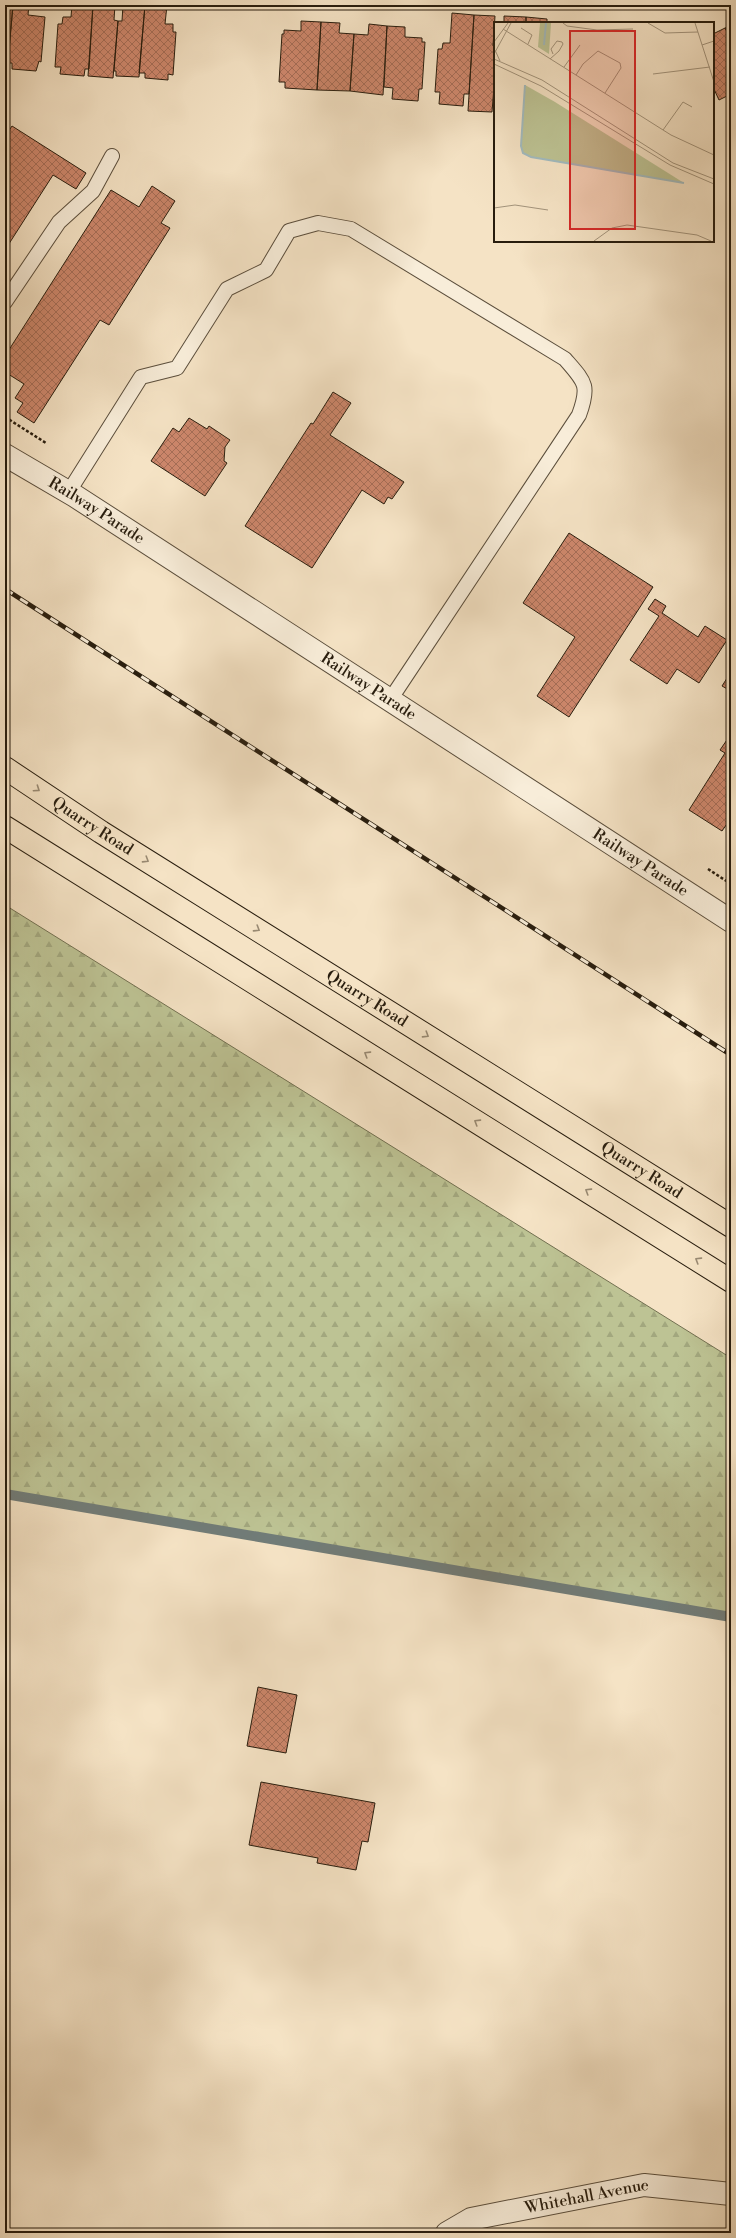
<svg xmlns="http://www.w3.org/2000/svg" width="736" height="2238" font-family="'Libre Bodoni',serif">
<defs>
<pattern id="forest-firs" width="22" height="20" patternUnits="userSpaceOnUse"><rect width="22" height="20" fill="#bdc394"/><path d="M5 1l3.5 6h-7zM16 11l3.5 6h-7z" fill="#a2a77e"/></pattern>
<pattern id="building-cross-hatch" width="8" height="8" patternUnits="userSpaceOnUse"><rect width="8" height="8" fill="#cd876c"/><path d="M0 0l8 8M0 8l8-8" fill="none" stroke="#a66e57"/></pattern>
</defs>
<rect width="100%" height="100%" fill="#f5e3c5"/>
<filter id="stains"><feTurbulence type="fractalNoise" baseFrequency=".005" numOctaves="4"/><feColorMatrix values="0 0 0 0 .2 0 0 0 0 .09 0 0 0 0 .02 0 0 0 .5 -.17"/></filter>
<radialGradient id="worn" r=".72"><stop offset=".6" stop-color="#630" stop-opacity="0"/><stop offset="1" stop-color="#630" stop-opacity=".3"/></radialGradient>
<!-- forest -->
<path fill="url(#forest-firs)" stroke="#727051" d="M5 905 731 1358V1617L5 1494Z"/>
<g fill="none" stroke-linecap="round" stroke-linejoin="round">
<!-- stream -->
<path stroke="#717c78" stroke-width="10" d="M5 1494 731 1617"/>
</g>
<!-- building -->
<path fill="url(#building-cross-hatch)" stroke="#281d0e" d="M5 5H13L7 70H5Z
M13 5H29L28 15 45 17 41 62 39 61 36 71 12 69V63H8Z
M72 5H93L89 69H85L84 76 60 74 61 67H55L58 24H62L63 17H71Z
M93 5H115L114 20 118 21 113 78 88 76Z
M123 5H145L139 77 116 76V71H114L118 21H122Z
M145 5H167L165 24H173V32H176L173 75 168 74V80L145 78V73H139Z
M452 13 474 15 469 94H464L463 106 439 104 440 92H435L438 49H442L443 43H450Z
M474 15 495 16 493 46H495V74L492 112 468 111Z
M504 16 526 17V23H504Z
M526 17 547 19V23H526Z
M301 21 321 22 317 90 285 88V82H279L282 34H284V30L301 31Z
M321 22 340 23 339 33 354 34 350 91 317 90Z
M369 24 387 26 383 95 350 91 354 34 368 35Z
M731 25V39L725 28Z
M387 26 405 27V37L422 38V42H425L422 89H419L418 101 392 99 393 88 384 87Z
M725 28 731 39V94L719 100 713 87V34Z
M12 126 86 173 76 189 53 175 5 250V130L8 132Z
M152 186 175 201 161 223 170 228 109 325 100 320 34 423 17 412 23 403 15 398 24 384 5 372V356L111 190 139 207Z
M333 392 351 403 330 435 404 482 392 499 388 497 384 504 362 490 312 568 245 526 311 423 313 424Z
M189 418 207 429 209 426 230 440 225 447 224 461 227 463 205 496 151 461 173 428 179 432Z
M569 533 653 587 569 717 537 696 575 637 523 603Z
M655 599 666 606 662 613 698 637 705 626 727 640 699 683 677 669 667 684 630 660 659 616 648 609Z
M731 672V691L722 686Z
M731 734V818L722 831 689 810 725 753 720 750Z
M258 1687 297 1695 286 1753 247 1746Z
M261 1782 375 1803 368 1842 362 1841 356 1870 317 1863 318 1858 249 1845Z"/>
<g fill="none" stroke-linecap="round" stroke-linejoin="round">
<defs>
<path id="service" d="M5 302 59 222 93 191 112 156
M68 493 141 377 177 368 227 289 266 270 289 231 318 223 351 229 565 359C585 382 590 385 579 415L390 700"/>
<g id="minor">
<path id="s1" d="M5 455 75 496 731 921"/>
<path id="s2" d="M447 2233 471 2219 644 2185 731 2194"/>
</g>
<g id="primary">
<path id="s3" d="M5 768 101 832 731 1226"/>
<path d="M5 827 731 1281"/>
</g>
</defs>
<!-- service casing -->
<use href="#service" stroke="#5b4e3c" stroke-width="16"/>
<!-- minor casing -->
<use href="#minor" stroke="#5b4e3c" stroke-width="24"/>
<!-- primary casing -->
<use href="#primary" stroke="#281d0e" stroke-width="24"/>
<!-- path -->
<path stroke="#281d0e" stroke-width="2.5" stroke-dasharray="3 2" stroke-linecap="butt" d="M5 417 46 443
M708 869 731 884"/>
<!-- service -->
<use href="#service" stroke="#f8edd9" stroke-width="14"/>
<!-- minor -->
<use href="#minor" stroke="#f8edd9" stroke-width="22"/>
<!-- primary -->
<use href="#primary" stroke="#f5e3c5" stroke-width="22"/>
<defs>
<path id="rail" d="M5 589 731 1055"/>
</defs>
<!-- rail casing -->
<use href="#rail" stroke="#281d0e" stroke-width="4.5"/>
<!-- rail -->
<use href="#rail" stroke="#f8edd9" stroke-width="3" stroke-dasharray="9" stroke-linecap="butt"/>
</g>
<!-- one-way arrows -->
<defs><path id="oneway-chevron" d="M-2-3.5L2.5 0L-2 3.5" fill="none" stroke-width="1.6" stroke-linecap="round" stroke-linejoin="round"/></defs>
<g stroke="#998a73">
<use href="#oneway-chevron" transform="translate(37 789) rotate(34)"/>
<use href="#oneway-chevron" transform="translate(146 860) rotate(32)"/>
<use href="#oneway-chevron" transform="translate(257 929) rotate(32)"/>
<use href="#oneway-chevron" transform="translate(426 1035) rotate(32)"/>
<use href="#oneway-chevron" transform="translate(367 1054) rotate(-148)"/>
<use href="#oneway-chevron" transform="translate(477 1122) rotate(-148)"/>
<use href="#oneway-chevron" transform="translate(588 1191) rotate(-148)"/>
<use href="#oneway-chevron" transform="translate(698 1260) rotate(-148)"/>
</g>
<g text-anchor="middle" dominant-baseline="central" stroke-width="4" stroke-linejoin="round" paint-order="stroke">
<!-- street labels -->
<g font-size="16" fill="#281d0e" stroke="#f8edd9">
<text stroke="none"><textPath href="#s1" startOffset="107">Railway Parade</textPath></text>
<text stroke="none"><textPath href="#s1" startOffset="431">Railway Parade</textPath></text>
<text stroke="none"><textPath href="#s3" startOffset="105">Quarry Road</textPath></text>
<text stroke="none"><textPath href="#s1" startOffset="755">Railway Parade</textPath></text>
<text stroke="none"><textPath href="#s3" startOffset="429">Quarry Road</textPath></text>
<text stroke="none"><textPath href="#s3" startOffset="753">Quarry Road</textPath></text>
<text stroke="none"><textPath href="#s2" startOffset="146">Whitehall Avenue</textPath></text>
</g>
</g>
<!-- overview -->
<g transform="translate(494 22)">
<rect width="220" height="220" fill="#f5e3c5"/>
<path d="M46 1H57L55 32 44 25Z" fill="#bdc394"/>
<path d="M31 63 61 80 190 161 37 135 29 131 27 124Z" fill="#bdc394"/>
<path fill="none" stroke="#a2bbbf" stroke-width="2" d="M50 23 52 1M31 63 27 124 29 131 37 135 190 161"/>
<path fill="none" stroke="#a3947c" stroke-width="1" d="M69 1 73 4 103 8 139 7M154 1 171 11 204 10M201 1 220 60M27 6 38 13 34 22M9 7 177 113 220 133M0 20 14 1M208 23 220 19M1 28 6 39M0 32 17 1M0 37 48 58 179 141 220 157M56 37 65 29 69 22 68 20 63 19 57 27 59 32M0 42 47 64 176 143 220 162M70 45 86 23M159 52 216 45M82 53 89 42 104 29 126 41 127 46 111 71M169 108 189 80 198 85M0 186 21 183 54 188M100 219 118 206 133 203 203 213 217 219"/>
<path fill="#d62828" fill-opacity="0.15" stroke="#d62828" stroke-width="2" d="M76 9H141V207H76Z"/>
<rect width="220" height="220" fill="none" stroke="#281d0e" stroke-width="2"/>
</g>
<!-- margin -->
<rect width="736" height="2238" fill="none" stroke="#f5e3c5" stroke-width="20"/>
<rect x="6" y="6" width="724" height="2226" fill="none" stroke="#281d0e" stroke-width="2"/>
<rect x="10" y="10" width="716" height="2218" fill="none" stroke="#281d0e"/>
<rect width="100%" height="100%" filter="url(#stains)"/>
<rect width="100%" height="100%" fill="url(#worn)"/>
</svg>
